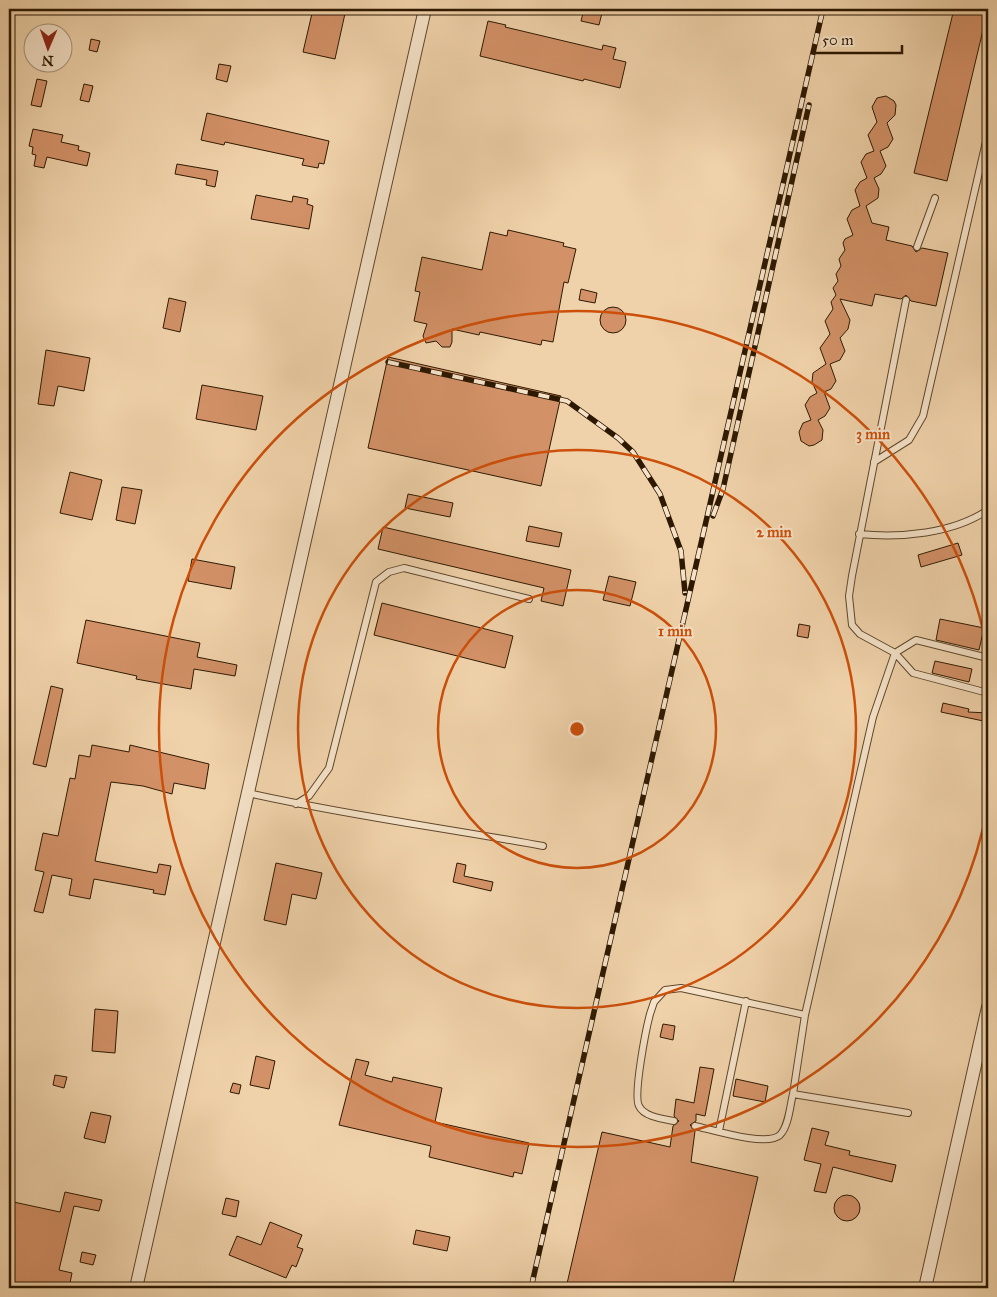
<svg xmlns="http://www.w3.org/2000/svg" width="997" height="1297" font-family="'IM FELL Great Primer',serif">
<rect width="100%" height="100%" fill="#f0d2aa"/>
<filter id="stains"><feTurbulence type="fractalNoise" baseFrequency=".004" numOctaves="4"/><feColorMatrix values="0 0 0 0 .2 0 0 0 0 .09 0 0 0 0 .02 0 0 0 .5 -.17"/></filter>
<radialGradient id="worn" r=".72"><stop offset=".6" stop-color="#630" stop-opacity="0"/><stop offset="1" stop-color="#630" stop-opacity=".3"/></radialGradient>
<!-- building -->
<path fill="#d39167" stroke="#2d1902" d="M313 9H346L335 59 303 52Z
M584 9H603L599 25 581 21Z
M954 9H988L947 181 914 173Z
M488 21 506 25 505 27 602 50 603 45 616 48 613 59 626 62 620 88 584 79 583 81 480 56Z
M91 39 100 41 97 52 89 50Z
M219 64 231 66 227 82 216 79Z
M37 79 47 81 41 107 31 105Z
M84 84 93 86 89 102 80 100Z
M886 96 894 101 896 105 895 115 887 123 893 139 888 147 880 151 886 166 881 174 874 178 879 189 878 198 866 206 872 223 889 227 886 240 912 246 916 252 922 248 948 253 936 306 911 301 906 295 901 299 875 294 872 306 840 299 850 320 848 329 840 338 845 351 840 360 830 364 836 381 831 389 824 392 830 408 825 416 818 420 823 430 822 440 814 445 809 446 801 441 799 432 803 423 811 420 805 405 810 397 817 393 812 382 813 373 826 364 820 348 830 334 825 321 833 309 831 302 836 295 833 288 838 281 836 274 841 266 839 259 845 250 843 243 845 239 853 235 847 219 852 210 860 206 855 190 860 182 867 178 861 162 866 154 874 151 868 135 877 122 872 107 877 98Z
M207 113 329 141 324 164 319 163 318 168 302 165 304 159 225 142 224 145 201 140Z
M33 129 63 135 61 142 79 146 78 150 90 153 87 166 47 157 44 168 34 166 36 155 32 154 33 147 29 146Z
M177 164 218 171 215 187 206 185 207 180 175 174Z
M256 195 292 202 293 196 308 199 307 204 313 206 309 229 251 219Z
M508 230 564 243 563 246 576 249 568 283 564 282 553 342 542 340 541 345 480 332 479 335 452 329V342L450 347H442L436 341 426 343 423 336 427 324 414 321 420 292 415 291 422 257 482 270 490 232 507 236Z
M581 289 597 293 595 303 579 300Z
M169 298 186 302 180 332 163 328Z
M600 320a13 13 0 1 1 26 0a13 13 0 1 1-26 0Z
M46 350 90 358 84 391 58 386 54 406 38 404Z
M388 357 561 396 541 486 368 448Z
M202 385 263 396 256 430 196 419Z
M70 472 102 480 92 520 60 513Z
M122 487 142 490 135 524 116 520Z
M408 494 453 503 450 517 405 508Z
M529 526 562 533 559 547 526 541Z
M383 527 571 570 563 606 541 601 544 588 378 549Z
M958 543 962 555 921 567 918 555Z
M192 559 235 567 231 589 188 581Z
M609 576 636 582 630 606 603 600Z
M382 603 513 636 505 668 374 635Z
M940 619 984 628 979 650 936 640Z
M86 620 200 643 197 657 237 665 235 676 194 669 191 689 136 679 137 676 77 663Z
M799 624 810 626 808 638 797 636Z
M935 661 972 669 969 682 932 673Z
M51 686 63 689 46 767 33 764Z
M943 703 969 709 968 712 988 713V722L941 712Z
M92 745 129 752 130 745 209 764 205 789 174 783 172 794 143 786 111 782 95 861 157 873 159 864 171 866 165 895 153 893 154 890 94 879 90 899 69 895 72 879 52 875 43 913 34 911 44 872 35 870 43 833 58 836 70 778 75 779 79 755 90 757Z
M276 863 322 873 316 899 292 894 286 925 264 920Z
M457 863 466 865 464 876 493 882 491 891 453 882Z
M95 1009 118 1011 115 1053 92 1051Z
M663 1024 675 1026 673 1040 660 1037Z
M256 1056 275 1061 269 1089 250 1085Z
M356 1059 369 1062 365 1075 392 1082 393 1077 442 1088 435 1122 529 1143 522 1174 514 1172 513 1177 429 1157 431 1146 339 1125Z
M700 1067 714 1069 705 1116 696 1114V1121L690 1125 695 1131 691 1162 758 1177 732 1288H566L602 1132 670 1147 673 1126 679 1121 674 1116 676 1099 694 1103Z
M55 1075 67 1077 64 1088 53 1085Z
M736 1079 768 1086 765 1102 733 1096Z
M233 1083 241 1085 239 1094 230 1092Z
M91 1112 111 1116 105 1143 84 1138Z
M812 1128 829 1132 825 1145 850 1151 849 1155 896 1165 892 1182 833 1167 826 1193 814 1191 821 1164 804 1160Z
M65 1192 102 1200 99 1211 74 1206 59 1270 72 1273 69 1288H9V1201L60 1212Z
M834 1208a13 13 0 1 1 26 0a13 13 0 1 1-26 0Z
M226 1198 239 1201 236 1217 222 1214Z
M270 1222 302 1235 297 1247 303 1249 296 1267 292 1265 286 1278 229 1255 237 1236 261 1245Z
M416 1230 450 1237 447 1251 413 1244Z
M82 1252 96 1255 93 1265 80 1262Z"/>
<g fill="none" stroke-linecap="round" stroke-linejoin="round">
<defs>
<path id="service" d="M917 247 935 198
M906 300 852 576 849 596 852 625 860 634 895 653 913 673 988 693
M874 462 909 440 923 416 988 133
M859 534C901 538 952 534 988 510
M248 793C345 815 445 828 543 846
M296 804 309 796 329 768 376 582 389 572 404 568 529 599
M908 1113 793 1094 805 1015 873 717 895 653 916 640 988 658
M674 1121C664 1119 644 1117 639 1106 633 1095 646 1029 650 1014L654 1002 665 990 681 988 805 1015
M695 1126C713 1130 767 1147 780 1135 789 1126 790 1105 793 1094
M719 1131 746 1001"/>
<path id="minor" d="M136 1288 425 9
M925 1288 988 1007"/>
</defs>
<!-- service casing -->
<use href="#service" stroke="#5e472c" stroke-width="8"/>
<!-- minor casing -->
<use href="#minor" stroke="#5e472c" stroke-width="14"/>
<!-- service -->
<use href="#service" stroke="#f5e2c8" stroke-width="6"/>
<!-- minor -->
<use href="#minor" stroke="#f5e2c8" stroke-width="12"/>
<defs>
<path id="rail" d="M388 362 567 401 618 438 633 452 660 494 681 551 685 593
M713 516 723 489 809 105
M531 1288 823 9"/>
</defs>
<!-- rail casing -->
<use href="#rail" stroke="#2d1902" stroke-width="5.5"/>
<!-- rail -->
<use href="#rail" stroke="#f5e2c8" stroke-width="4" stroke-dasharray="11" stroke-linecap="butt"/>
</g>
<!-- distance rings -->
<g fill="none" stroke="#cc4f0a" stroke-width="2.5">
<circle cx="577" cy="729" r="139"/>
<circle cx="577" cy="729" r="279"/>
<path d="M988 805A418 418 0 1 1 988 653"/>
</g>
<circle cx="577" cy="729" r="8" fill="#cc4f0a" stroke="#f5e2c8" stroke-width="2.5"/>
<g font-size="15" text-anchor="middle" font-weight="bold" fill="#cc4f0a" stroke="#f5e2c8" stroke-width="4" stroke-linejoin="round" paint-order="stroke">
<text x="873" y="439">3 min</text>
<text x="774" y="537">2 min</text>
<text x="675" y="636">1 min</text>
</g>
<!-- margin -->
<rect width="997" height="1297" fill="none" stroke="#f0d2aa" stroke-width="30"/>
<rect x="10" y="10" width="977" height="1277" fill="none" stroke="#2d1902" stroke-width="2.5"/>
<rect x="15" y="15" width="967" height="1267" fill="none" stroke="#2d1902"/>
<!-- north arrow -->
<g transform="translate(48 48) rotate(182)"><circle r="24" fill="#f5e2c8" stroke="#a59279"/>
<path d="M0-4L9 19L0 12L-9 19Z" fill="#8f2418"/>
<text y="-8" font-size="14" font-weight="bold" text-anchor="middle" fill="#2d1902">N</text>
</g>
<!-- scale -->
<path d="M814 45v8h88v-8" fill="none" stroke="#2d1902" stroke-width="2.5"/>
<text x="822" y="45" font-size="15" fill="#2d1902" stroke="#f5e2c8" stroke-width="4" paint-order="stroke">50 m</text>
<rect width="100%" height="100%" filter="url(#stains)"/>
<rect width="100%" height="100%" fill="url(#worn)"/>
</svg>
